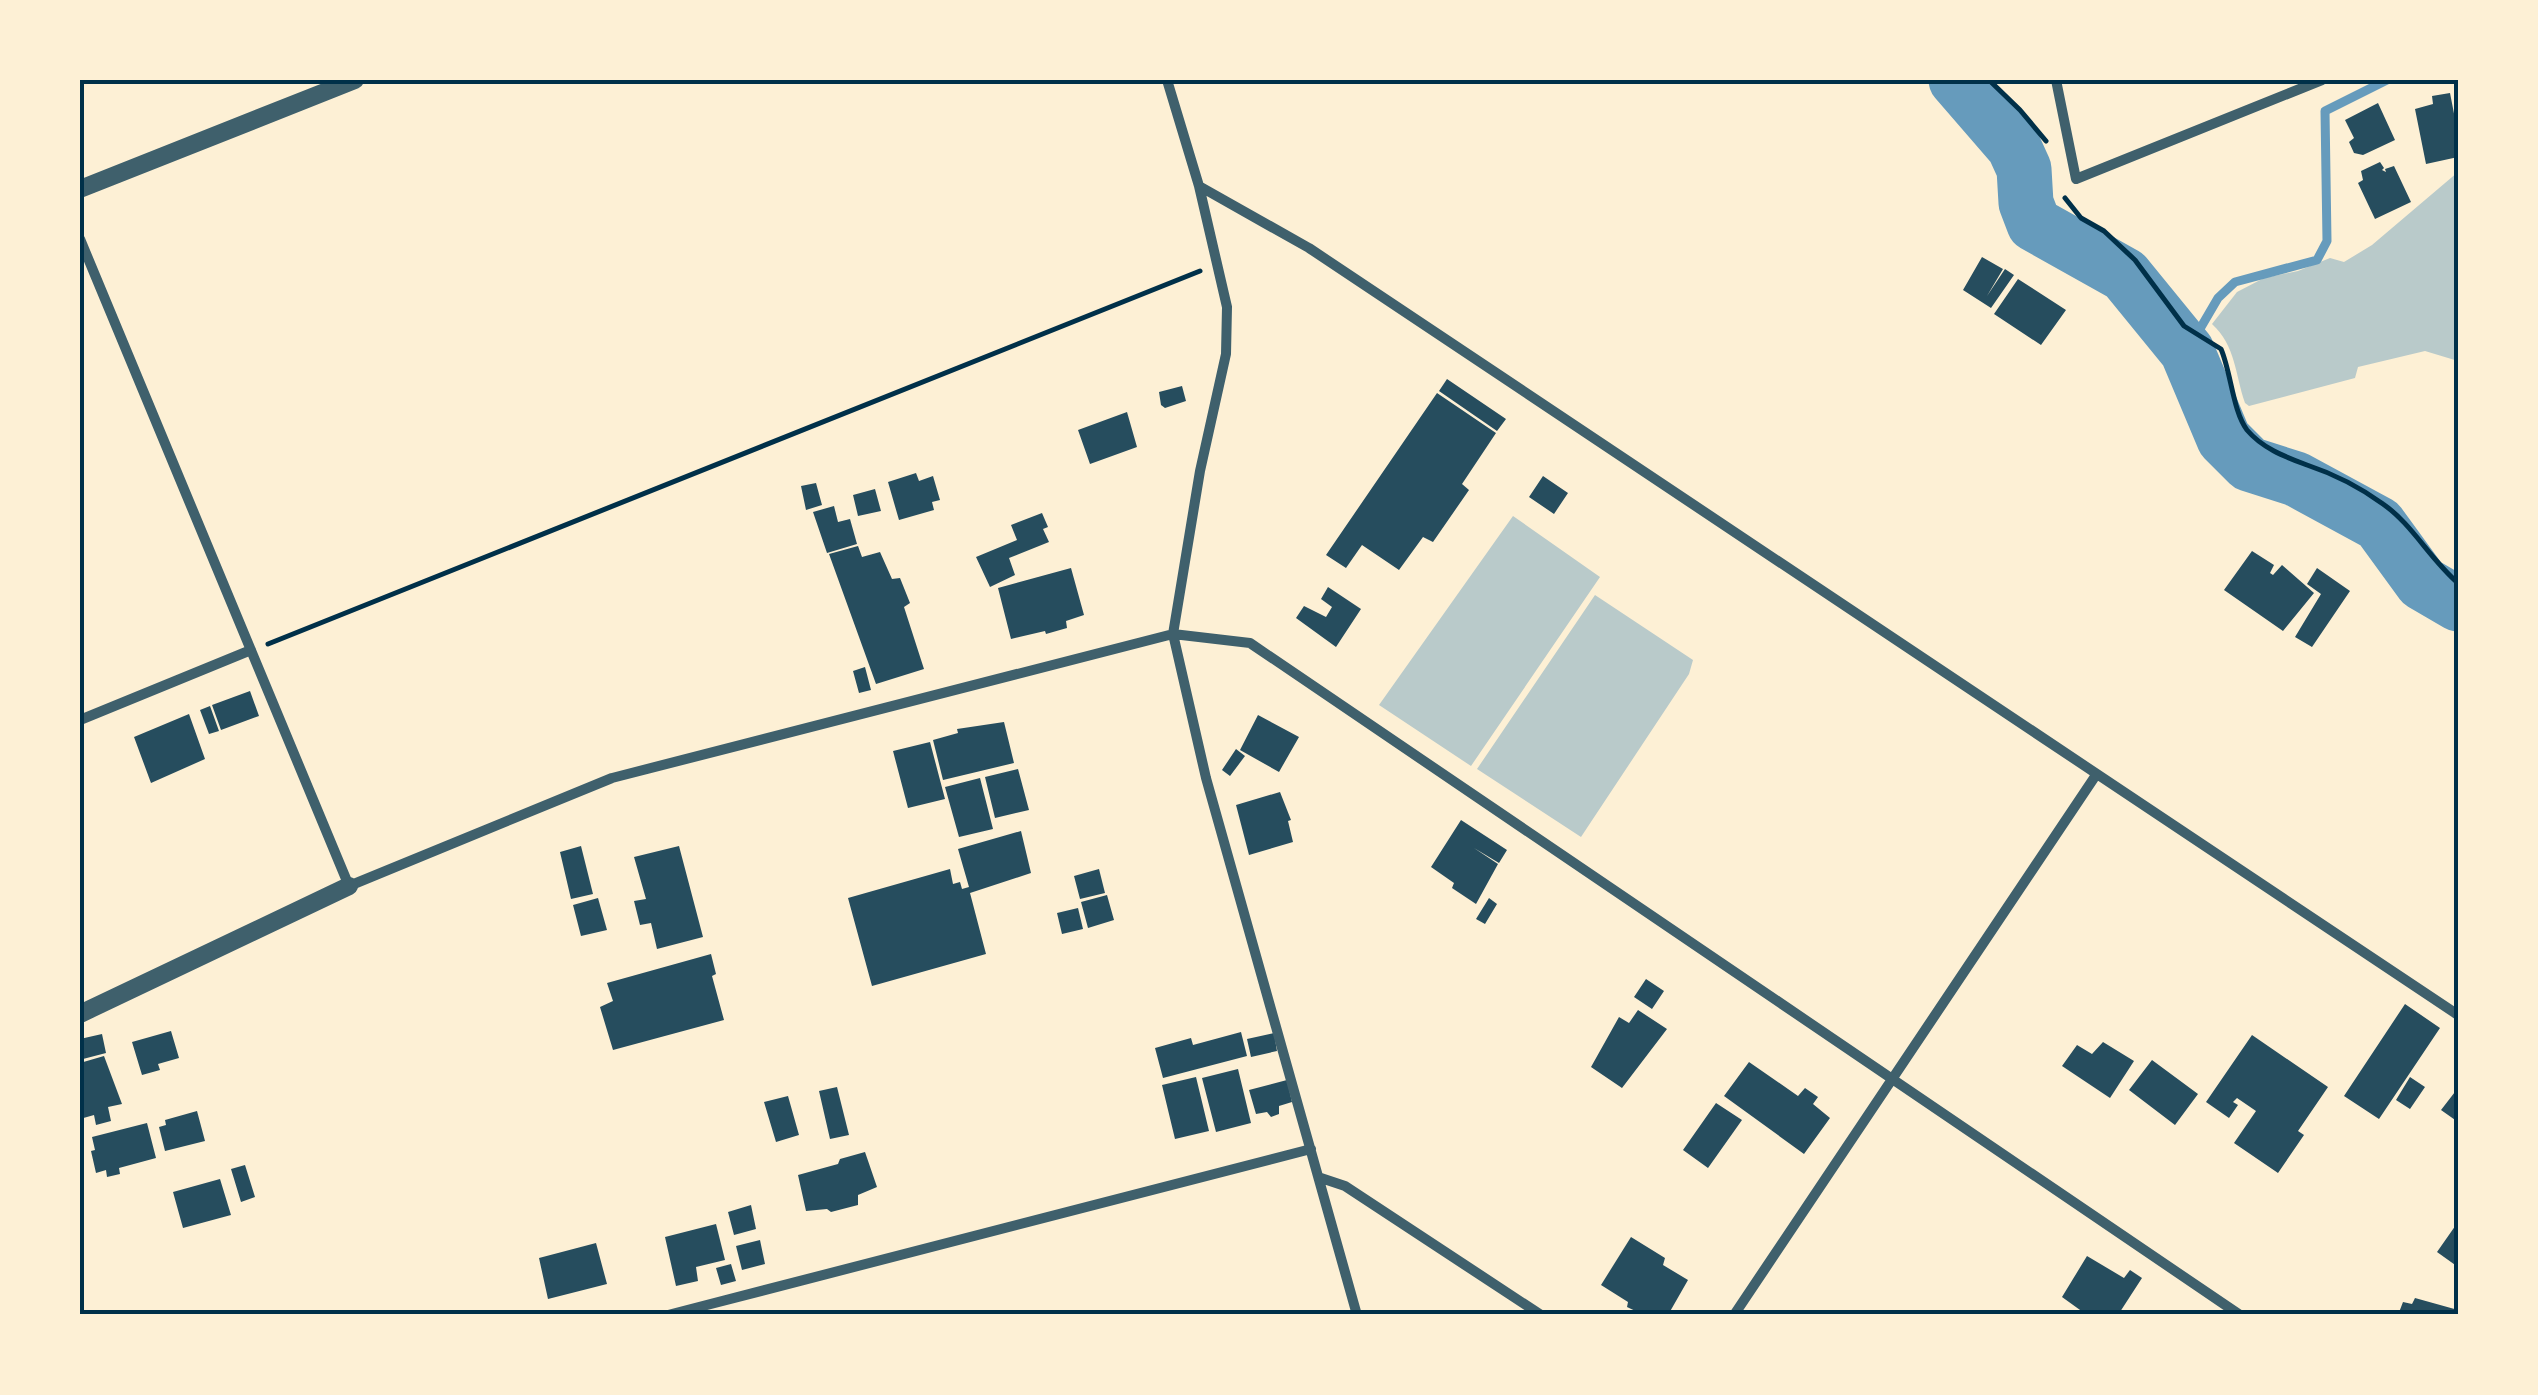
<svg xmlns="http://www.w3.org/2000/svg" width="2538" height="1395" font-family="'DM Sans',sans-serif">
<rect width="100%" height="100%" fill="#fdf0d5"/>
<!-- green -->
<path fill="#b9caca" d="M2458 172V361L2425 351 2358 367 2355 378 2249 406 2245 403C2235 374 2236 346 2212 324L2237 292 2264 278 2298 271 2330 258 2344 262 2372 245Z
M1513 516 1600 577 1471 766 1379 705Z
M1595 595 1693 660 1689 674 1581 837 1477 769Z"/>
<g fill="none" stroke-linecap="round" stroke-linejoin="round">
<!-- stream -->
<path stroke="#669bbc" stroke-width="9" d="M2187 351 2218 298 2235 282 2317 260 2327 241 2325 111 2387 80"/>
<!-- river -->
<path stroke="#669bbc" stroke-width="55" d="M1956 80 2014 147 2024 169 2026 203 2034 224 2125 275 2187 351 2224 439 2249 464 2296 479 2379 524 2422 583 2458 604"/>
</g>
<!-- building -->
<path fill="#264d5e" d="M2450 93 2458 134V157L2426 164 2415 109 2433 104 2432 96Z
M2378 103 2395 140 2363 155 2354 153 2349 142 2354 138 2345 120Z
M2380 162 2384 168 2382 170 2386 172 2385 169 2394 166 2411 202 2375 219 2358 183 2363 180 2361 171Z
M1982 257 2003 269 1987 296 2005 269 2014 275 1991 308 1963 290Z
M2018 279 2066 310 2041 345 1994 314Z
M1447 379 1506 419 1497 431 1439 391Z
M1182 386 1186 401 1165 408 1161 405 1159 392Z
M1437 393 1496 433 1462 484 1469 490 1433 542 1423 537 1399 570 1362 545 1346 568 1326 555Z
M1127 412 1137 447 1090 464 1078 430Z
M916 473 919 481 933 476 940 500 932 502 934 510 899 520 888 482Z
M1543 476 1568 493 1554 514 1529 497Z
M816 483 822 505 806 510 801 486Z
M875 489 881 511 858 516 853 495Z
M834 506 838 522 850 519 857 544 827 553 813 512Z
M1042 513 1048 527 1043 529 1049 542 1009 558 1015 575 990 587 976 557 1017 540 1011 525Z
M858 546 862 557 880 552 892 579 900 578 910 603 904 607 924 669 876 684 829 554Z
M2252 551 2274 565 2270 573 2273 575 2282 565 2314 593 2283 631 2224 590Z
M1071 568 1084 615 1066 621 1067 628 1046 634 1045 631 1011 639 998 588Z
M2317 568 2350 591 2312 647 2295 637 2321 594 2307 584Z
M1328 587 1361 609 1336 647 1296 618 1304 606 1326 617 1332 607 1321 599Z
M865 667 871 690 859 693 853 671Z
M250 691 259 716 221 730 212 705Z
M210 706 219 731 209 734 200 710Z
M189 714 205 759 151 783 134 737Z
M1258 715 1299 737 1279 772 1240 750Z
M1004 722 1014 763 943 780 933 740 958 733 957 729Z
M930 742 945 799 908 808 893 751Z
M1236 749 1245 756 1230 776 1222 770Z
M1018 769 1029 810 995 818 985 777Z
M980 778 993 829 959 837 945 787Z
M1280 792 1291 820 1288 821 1293 842 1249 855 1236 805Z
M1461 820 1507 850 1499 863 1474 848 1498 864 1476 904 1452 888 1454 883 1431 867Z
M1021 831 1031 873 970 893 986 954 872 986 848 898 950 869 953 884 960 882 962 889 969 887 958 849Z
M581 846 593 894 571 899 560 852Z
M679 846 703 937 657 949 651 923 640 925 634 901 646 899 634 857Z
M1099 869 1105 893 1080 899 1074 876Z
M1107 895 1114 920 1088 928 1081 902Z
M598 898 607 930 581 936 573 905Z
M1489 898 1497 904 1485 924 1476 919Z
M1078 908 1083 929 1062 934 1057 913Z
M711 954 716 974 712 976 724 1020 613 1050 600 1007 613 1001 607 983Z
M1646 979 1664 991 1652 1009 1634 997Z
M2405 1004 2440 1028 2379 1119 2344 1096Z
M1638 1010 1667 1029 1622 1088 1591 1067 1619 1017 1629 1023Z
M171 1031 179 1058 158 1064 160 1070 142 1075 132 1042Z
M1241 1032 1247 1056 1163 1078 1155 1048 1191 1038 1193 1045Z
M1274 1033 1277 1051 1251 1057 1247 1039Z
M102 1034 106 1053 83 1059 80 1039Z
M2252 1035 2328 1087 2298 1131 2304 1135 2278 1173 2234 1143 2256 1111 2237 1098 2233 1102 2238 1105 2229 1118 2206 1102Z
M2103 1042 2134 1061 2110 1098 2062 1066 2077 1045 2092 1054Z
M104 1056 122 1104 108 1107 111 1121 96 1125 94 1115 80 1119V1063Z
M2152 1060 2198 1094 2175 1125 2129 1090Z
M1749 1062 1798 1096 1805 1088 1818 1097 1813 1104 1830 1118 1804 1154 1724 1096Z
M1238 1069 1251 1123 1216 1132 1202 1078Z
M1196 1077 1209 1131 1175 1139 1162 1085Z
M2410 1077 2425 1087 2410 1109 2396 1100Z
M1287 1080 1292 1102 1279 1106V1114L1271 1117 1267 1112 1256 1114 1249 1090Z
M837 1087 849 1135 830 1139 819 1091Z
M2458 1088V1122L2441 1110Z
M788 1096 799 1135 776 1142 764 1102Z
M1716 1103 1742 1120 1708 1168 1683 1150Z
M197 1111 205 1141 165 1151 159 1127 166 1125 165 1120Z
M147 1123 156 1158 119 1168 120 1174 107 1177 106 1170 96 1173 91 1151 95 1150 92 1137Z
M865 1152 877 1187 858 1195V1205L831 1212 827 1209 806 1211 798 1175 838 1164 840 1159Z
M245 1165 255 1197 241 1202 231 1169Z
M220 1179 231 1215 183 1228 173 1192Z
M751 1205 756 1229 734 1235 728 1212Z
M2458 1222V1267L2437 1252Z
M716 1224 725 1260 696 1267 698 1281 676 1286 665 1237Z
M1631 1237 1665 1258 1663 1265 1688 1280 1668 1315H1644L1627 1307 1628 1302 1601 1285Z
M760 1240 765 1264 742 1270 736 1246Z
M596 1243 607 1284 548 1299 539 1258Z
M2087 1256 2124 1278 2130 1270 2142 1278 2118 1315H2087L2062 1297Z
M731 1264 736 1281 721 1285 716 1268Z
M2415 1298 2458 1310V1315H2398L2403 1302 2412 1304Z"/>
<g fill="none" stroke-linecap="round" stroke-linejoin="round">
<!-- path -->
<path stroke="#003049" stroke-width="5" d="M1989 80 2020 110 2046 141
M2065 198 2081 218 2104 231 2135 260 2184 326 2221 349C2231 372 2233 412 2247 430 2263 449 2286 457 2307 465 2334 474 2361 488 2383 504 2412 524 2430 559 2458 583
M268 644 1200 271"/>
<!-- minor -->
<path stroke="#3f606c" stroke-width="10" d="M1167 80 1199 186 1227 307 1226 354 1200 471 1173 634 1206 778 1357 1315
M2056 80 2076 179 2322 80
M1199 186 1309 248 2458 1015
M80 239 349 886 612 778 1173 634 1250 643 2240 1315
M80 720 251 650
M1321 1178 1345 1186 1541 1315
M668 1315 1311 1149
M1734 1315 2096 775"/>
<!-- tertiary -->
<path stroke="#3f606c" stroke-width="18" d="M80 189 355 80
M80 1014 349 886"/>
</g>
<!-- border -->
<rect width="2538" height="1395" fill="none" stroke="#fdf0d5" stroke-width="165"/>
<rect x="82" y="82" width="2374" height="1230" fill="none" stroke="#003049" stroke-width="4"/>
</svg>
